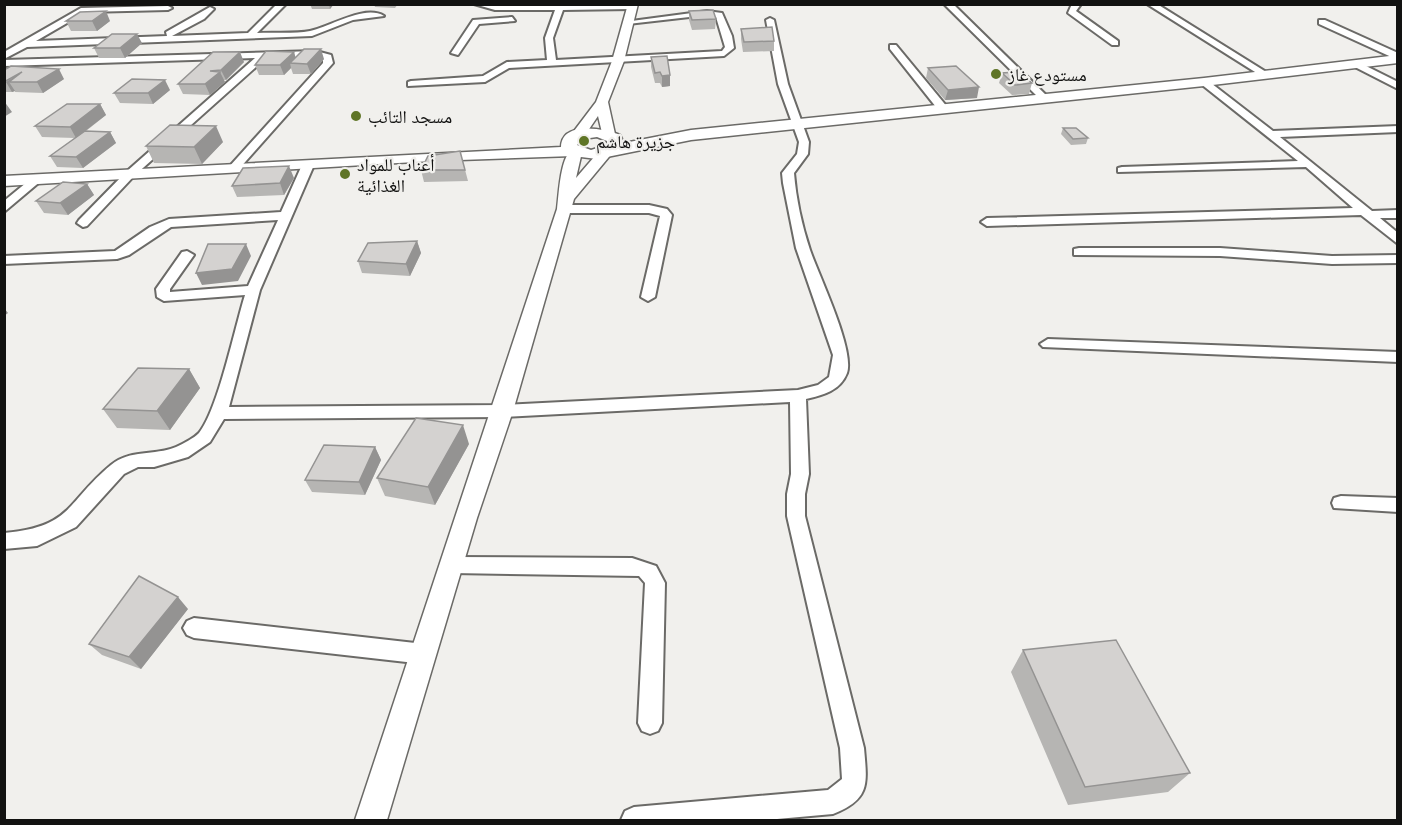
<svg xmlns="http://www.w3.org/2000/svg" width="1402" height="825" font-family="'Open Sans','Noto Naskh Arabic',sans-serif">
<rect width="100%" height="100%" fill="#f1f0ed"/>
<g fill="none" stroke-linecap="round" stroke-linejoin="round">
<defs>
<path id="minor" d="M277 4H286L257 33C274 32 294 34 310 31 330 27 365 4 384 16L353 20 312 36 27 47 4 59V52L81 8 168 6 172 8 168 10 86 12 36 41 167 36 166 32 210 7 214 9 204 19 172 36 248 33Z
M474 4 632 5 636 7 632 9 563 10 553 38 556 60 722 51 725 47 716 17 707 15 628 24 624 22 707 11 722 13 732 36 734 48 724 56 509 68 485 82 408 86V82L411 81 483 76 507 62 547 60 545 38 555 10H495Z
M944 4H953L1048 97V101H1042Z
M1072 4H1081L1076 11 1118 41V45H1112L1068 13Z
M1147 4H1157L1271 75 1263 77Z
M512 17 515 21 479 24 458 55 451 53 473 20Z
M770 18 774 20 788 84 809 142 808 154 794 173C796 198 802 226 810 250 819 276 855 350 847 373 840 391 823 395 806 399L809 474 805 494V516L864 748C867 783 871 799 833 814L766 820H621L625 811 634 807 828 790 842 779 840 748 787 516V494L791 474 790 402 503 417 224 419 210 442 188 457 154 467H138L124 474 76 527 37 546 4 549V533C73 527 66 502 111 465 130 449 154 456 176 447 183 444 194 438 199 433 218 410 235 327 245 295L164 301 157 297 156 289 182 252 187 251 194 255 170 289V292L248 286 278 220 171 227 129 255 117 259 4 264V256L115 251 150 227 169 219 281 212 302 165 308 162 314 165 260 290 229 407 503 405 798 390 818 385 829 377 833 355 796 248 783 183 782 173 797 154 799 142 778 84 766 20Z
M1319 20H1325L1398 53V60L1319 24Z
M890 45H896L948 108V112H940L890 49Z
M316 51 331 55 333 63 238 170 228 168 323 63V59L266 58 134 176 87 226 83 227 77 223 79 220 126 172 255 58 4 66V60Z
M1356 61 1398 82V89L1353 66 1351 64Z
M1201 80H1207L1273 131 1398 126V132L1280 137 1372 211 1398 210V218H1380L1398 233V244L1361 215 987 226 981 222 987 218 1353 208 1306 167 1118 172V168L1122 167 1298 161 1201 84Z
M32 178 42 180 4 212V201Z
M649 205 667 209 672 215 655 297 648 301 641 297 660 216 649 213H565L559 209 565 205Z
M1079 248H1220L1332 256 1398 255V263L1332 264 1220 256 1074 255V249Z
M1048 339 1398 352V362L1043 347 1040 344Z
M1341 496 1398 498V512L1334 508 1332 503 1334 498Z
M452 557 632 558 656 566 665 583 662 723 658 731 650 734 642 731 638 723 645 583 639 576 452 573 445 571 442 565 445 559Z
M194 618 424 644 432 647 435 654 432 661 424 664 194 638 187 635 183 628 187 621Z"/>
<path id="tertiary" d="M628 4H638L624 61 608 102 615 134 613 137H603L598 116 583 138H573L571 135 596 102 612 61Z
M575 148 582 152 576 178 601 149 606 148 613 152 574 199 513 411 477 518 387 820H355L557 209C559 195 560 152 575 148Z"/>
<path id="secondary" d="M1398 55V63L1204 86 691 140 597 159 573 156 432 161 4 186V176L561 147C562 120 605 129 620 135L624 143 691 130 1204 78ZM597 137 607 141V145L591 150 577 145 583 139Z"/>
</defs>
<!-- minor casing -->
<use href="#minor" stroke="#6b6a67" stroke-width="4"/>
<!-- tertiary casing -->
<use href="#tertiary" stroke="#6b6a67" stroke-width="3"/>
<!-- secondary casing -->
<use href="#secondary" stroke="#6b6a67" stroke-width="3"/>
<!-- minor -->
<use href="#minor" fill="#fff" fill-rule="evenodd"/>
<!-- tertiary -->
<use href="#tertiary" fill="#fff" fill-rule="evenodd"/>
<!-- secondary -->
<use href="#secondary" fill="#fff" fill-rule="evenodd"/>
</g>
<!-- wall -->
<path fill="#b6b5b3" d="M310 4H334L330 9H312Z
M374 4H398L395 8 375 7Z
M689 11 716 19 715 29 692 30 689 20Z
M66 21H110L97 31H71Z
M741 29 774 41V51L743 52 741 39Z
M142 43 125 58H99L94 48Z
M213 52 244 62 226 80H224L225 82 210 95 183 94 178 84Z
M294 52 295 57 324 59 311 74H293L291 68 284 75H259L255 65Z
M651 57 670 75V86L662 87 660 83H655L651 67Z
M928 68 977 98 945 100 926 78Z
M4 70 64 79 43 93 15 92V91L12 92H4Z
M1002 73 1032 83 1029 94 1012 95 999 83Z
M170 90 153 104 120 103 114 93Z
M100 104 106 115 86 131 110 132 116 143 83 168 57 167 50 156 75 138 42 137 35 126Z
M1063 128 1088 138 1086 144 1071 145 1061 134Z
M223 142 202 164 154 163 146 146Z
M460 151 468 181 424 182 421 170Z
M294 178 284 195 237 197 232 186Z
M87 184 94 195 68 215 44 213 36 201Z
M417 241 421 253 410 276 362 273 358 261Z
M189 369 200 388 170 430 117 428 103 409Z
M469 444 435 505 385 496 377 478Z
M375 447 381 460 365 495 312 492 305 480Z
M188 609 141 669 102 655 89 644Z
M1023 650 1190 773 1168 792 1068 805 1011 672Z"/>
<!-- shaded-wall -->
<path fill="#949392" d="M329 4H334L330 9Z
M106 11 110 21 97 31 92 21Z
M137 34 142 43 125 58 120 48Z
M321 49 324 59 311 74 307 64Z
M240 52 244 62 226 80 221 70Z
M294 52 297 62 290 63 291 68 284 75 280 65Z
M59 69 64 79 43 93 37 82Z
M22 72 9 82 15 91 12 92 6 82Z
M220 72 225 82 210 95 205 84Z
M670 75V86L662 87V76Z
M165 80 170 90 153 104 148 93Z
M979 87 977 98 945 100 948 90Z
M4 101 12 112 4 117Z
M100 104 106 115 76 138 70 127Z
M216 126 223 142 202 164 194 147Z
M110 132 116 143 83 168 76 157Z
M289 166 294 178 284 195 280 183Z
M87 184 94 195 68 215 60 203Z
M417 241 421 253 410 276 406 264Z
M246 244 251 256 238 281 202 285 196 273Z
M4 308 8 313 4 316Z
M189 369 200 388 170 430 157 411Z
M463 425 469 444 435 505 428 487Z
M375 447 381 460 365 495 359 482Z
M178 597 188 609 141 669 129 657Z"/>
<!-- building -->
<path fill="#d4d2d0" stroke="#949392" stroke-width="1.5" d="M713 10 716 19 692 20 689 11Z
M106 11 92 21H66L80 12Z
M772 27 774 41 744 42 741 29Z
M112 34H137L120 48H94Z
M304 49H321L307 64 290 63Z
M266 51 294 52 280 65H255Z
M213 52H240L221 70 210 71 220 72 205 84H178Z
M667 56 670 75 662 76 660 72 655 73 651 57Z
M11 66 59 69 37 82H9L22 72 4 82V70Z
M956 66 979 87 948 90 928 68Z
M1018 72 1032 83 1015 85 1002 73Z
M132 79 165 80 148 93H114Z
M67 104H100L70 127 35 126Z
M170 125 216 126 194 147 146 146Z
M1063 128H1076L1088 138 1073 139Z
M85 131 110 132 76 157 50 156Z
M460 151 465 170H421L428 156Z
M289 166 280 183 232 186 243 168Z
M63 182 87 184 60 203 36 201Z
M417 241 406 264 358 261 368 243Z
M208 244H246L232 269 196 273Z
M138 368 189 369 157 411 103 409Z
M416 418 463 425 428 487 377 478Z
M324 445 375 447 359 482 305 480Z
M139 576 178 597 129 657 89 644Z
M1116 640 1190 773 1085 787 1023 650Z"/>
<!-- markers -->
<g fill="#5f7526" stroke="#f1f0ed" stroke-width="2">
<circle cx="996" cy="74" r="6"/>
<circle cx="356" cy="116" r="6"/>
<circle cx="584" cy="141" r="6"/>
<circle cx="345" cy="174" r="6"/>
</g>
<g text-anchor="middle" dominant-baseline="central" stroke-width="4.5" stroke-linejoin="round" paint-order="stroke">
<!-- far-poi labels -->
<g font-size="18" fill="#121211" stroke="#f1f0ed" text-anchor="start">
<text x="1008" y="74">مستودع غاز</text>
<text x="368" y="116">مسجد التائب</text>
<text x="596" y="141">جزيرة هاشم</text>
<text x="357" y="164">أعناب للمواد<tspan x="357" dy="21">الغذائية</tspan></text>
</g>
</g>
<!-- border -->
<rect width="1402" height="825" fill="none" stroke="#121211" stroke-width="12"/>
</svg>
